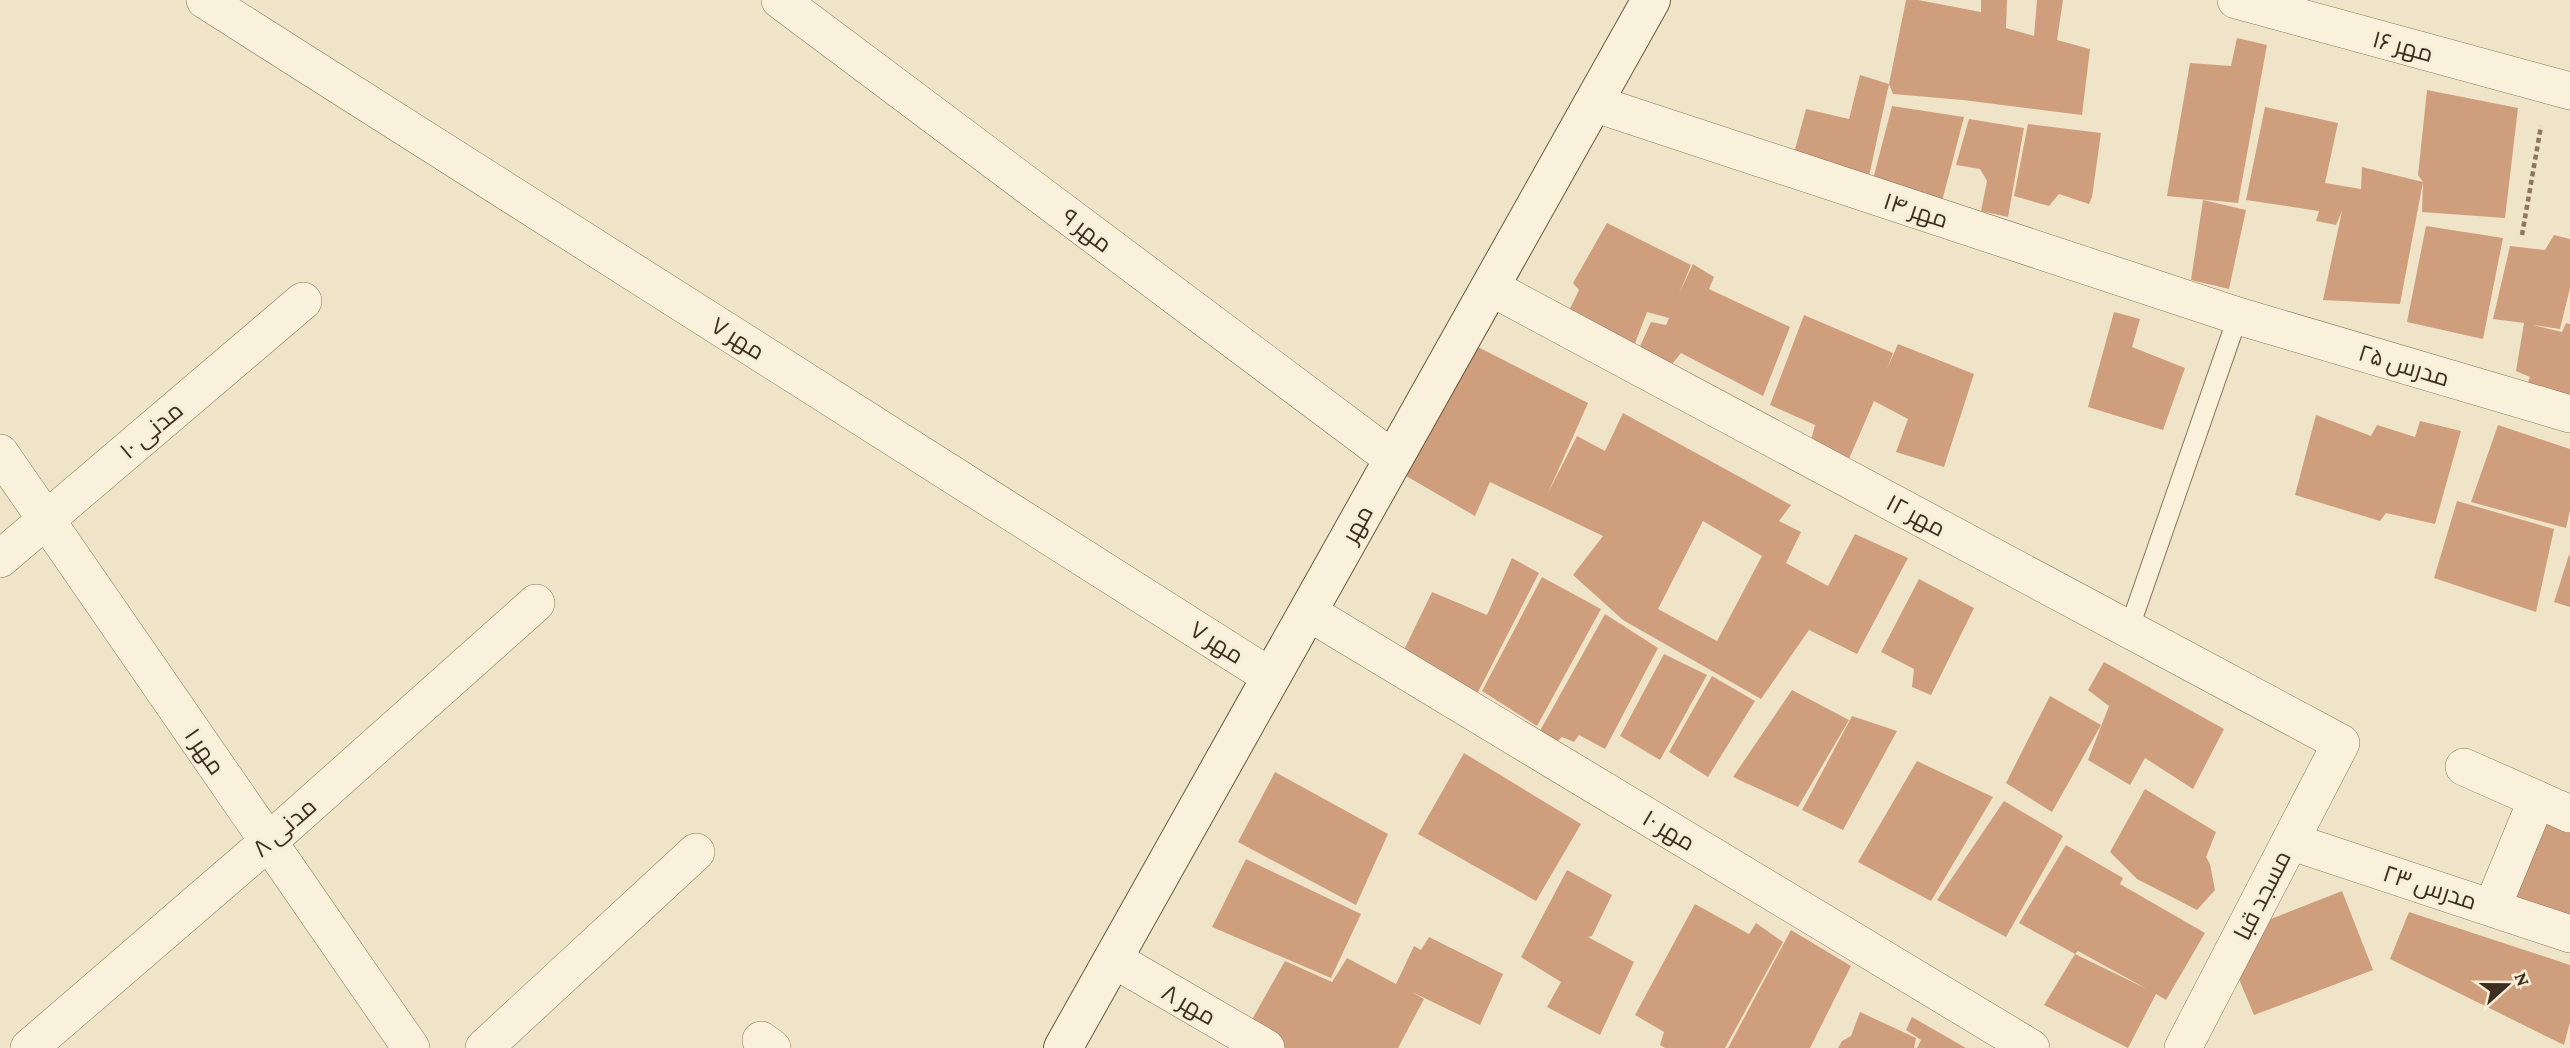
<svg xmlns="http://www.w3.org/2000/svg" width="2570" height="1048" font-family="'Crimson Pro',Cairo,serif">
<rect width="100%" height="100%" fill="#f0e4c8"/>
<!-- building -->
<path fill="#cf9f7d" fill-rule="evenodd" d="M1906 0H1918L1981 12V0H2007L2006 28 2034 36 2037 0H2063L2057 40 2090 49 2082 115 1963 100 1893 94 1889 84Z
M2237 38 2267 45 2238 203 2167 196 2190 63 2231 66Z
M1860 75 1889 84 1866 190 1791 164 1806 109 1849 119Z
M2427 90 2518 108 2505 218 2422 212 2423 182 2418 175Z
M1892 106 1964 117 1940 209 1871 187Z
M2265 107 2338 123 2325 183 2361 189 2362 167 2423 182 2400 304 2323 300 2342 211 2336 225 2316 221 2319 211 2246 200Z
M1969 119 2024 128 2008 217 1981 211 1987 181 1980 169 1956 165Z
M2028 124 2101 133 2092 197 2089 204 2059 194 2049 206 2014 196Z
M2203 200 2246 210 2229 289 2191 280Z
M1607 223 1691 265 1679 294 1693 264 1714 277 1709 289 1790 327 1763 396 1681 353 1673 363 1636 355 1651 322 1666 325 1669 318 1647 312 1634 346 1568 313 1579 290 1573 283Z
M2426 226 2503 238 2483 339 2407 322Z
M2554 235 2570 239V288L2560 329 2533 325 2562 332 2566 323 2570 324V408L2521 400 2530 377 2516 371 2524 323 2493 319 2510 246 2545 250Z
M2114 312 2140 319 2132 347 2185 368 2163 430 2088 407Z
M1804 315 1893 353 1887 369 1898 344 1974 374 1944 467 1896 452 1908 419 1874 401 1845 468 1808 452 1815 425 1770 405Z
M1476 346 1588 403 1548 493 1577 436 1605 451 1623 413 1791 505 1779 521 1801 532 1786 563 1828 586 1855 534 1908 558 1857 654 1809 630 1761 699 1623 620 1573 575 1603 536 1490 482 1475 516 1401 473ZM1703 521 1762 556 1717 641 1658 609Z
M2316 415 2371 436 2377 425 2415 437 2420 421 2461 431 2435 524 2386 513 2380 521 2295 495Z
M2498 425 2570 449V510L2566 528 2471 502Z
M2457 501 2554 529 2536 612 2434 578Z
M2569 555H2570V607L2554 602Z
M1512 558 1539 573 1476 696 1402 654 1432 592 1487 615Z
M1542 577 1601 609 1537 726 1482 691Z
M1919 579 1974 608 1931 695 1912 687 1914 669 1881 652Z
M1605 614 1658 648 1605 749 1579 735 1574 742 1562 737 1553 745 1536 738Z
M1664 654 1707 675 1660 760 1620 736Z
M2104 662 2224 729 2193 789 2145 758 2130 785 2088 760 2109 706 2088 690Z
M1712 676 1755 701 1708 777 1669 752Z
M1792 690 1849 720 1798 807 1733 777Z
M2050 696 2101 725 2052 812 2006 783Z
M1852 716 1897 731 1843 830 1802 810Z
M1464 753 1581 824 1536 901 1418 834Z
M1917 761 1993 797 1931 901 1858 862Z
M1275 772 1388 834 1356 905 1238 842Z
M2145 789 2216 832 2206 857 2210 864 2215 890 2197 910 2137 879 2110 852Z
M2538 800 2570 814V923L2509 898Z
M2004 801 2063 836 2006 937 1937 900Z
M2066 845 2123 878 2120 884 2205 933 2166 1000 2156 994 2128 1048 2044 1005 2075 954 2147 989 2078 951 2075 954 2019 923Z
M1246 859 1361 914 1331 978 1212 927Z
M1567 870 1612 895 1592 936 1588 937 1634 962 1600 1035 1547 1007 1561 982 1521 957Z
M2342 891 2373 970 2254 1015 2233 965 2248 928Z
M1695 904 1749 934 1756 923 1783 942 1725 1048H1665L1660 1045 1664 1032 1635 1015Z
M2409 912 2570 965V1022L2564 1045 2390 959Z
M1791 930 1851 966 1810 1048H1728Z
M1429 937 1503 974 1480 1025 1412 992 1424 999 1398 1048H1277L1246 1030 1285 961 1332 982 1347 958 1396 984 1414 946 1421 950Z
M1860 1012 1916 1038 1914 1048H1838L1842 1041 1851 1036Z
M1912 1017 1966 1048H1917L1921 1040 1906 1030Z"/>
<g fill="none" stroke-linecap="round" stroke-linejoin="round">
<defs>
<path id="service" d="M2129 629 2238 316"/>
<path id="minor" d="M205 0 1271 677
M780 0 1393 459
M2236 0 2570 91
M1593 103 2238 316 2570 414
M1490 287 2341 743 2183 1048
M0 453 411 1048
M0 559 303 301
M1308 612 2031 1048
M2464 767 2570 814
M2290 841 2570 934
M2492 908 2537 799
M1113 959 1266 1048
M761 1040 772 1048
M29 1048 268 842 536 603
M484 1048 696 852"/>
<path id="secondary" d="M1063 1048 1651 0"/>
</defs>
<!-- service casing -->
<use href="#service" stroke="#8d765c" stroke-width="21"/>
<!-- minor casing -->
<use href="#minor" stroke="#8d765c" stroke-width="38"/>
<!-- secondary casing -->
<use href="#secondary" stroke="#6f573f" stroke-width="40"/>
<!-- path -->
<path stroke="#8d765c" stroke-width="4.5" stroke-dasharray="5 3.5" stroke-linecap="butt" d="M2522 235 2541 126"/>
<!-- service -->
<use href="#service" stroke="#faf1dc" stroke-width="19"/>
<!-- minor -->
<use href="#minor" stroke="#faf1dc" stroke-width="37"/>
<!-- secondary -->
<use href="#secondary" stroke="#faf1dc" stroke-width="38"/>
</g>
<g text-anchor="middle" dominant-baseline="central" stroke-width="5" stroke-linejoin="round" paint-order="stroke">
<!-- street labels -->
<g font-size="24" fill="#3d2e20" stroke="#f7eed8">
<text transform="translate(2403 46) rotate(15)">مهر ۱۶</text>
<text transform="translate(1916 210) rotate(18)">مهر ۱۴</text>
<text transform="translate(1087 230) rotate(37)">مهر ۹</text>
<text transform="translate(738 338) rotate(32)">مهر ۷</text>
<text transform="translate(2404 365) rotate(17)">مدرس ۲۵</text>
<text transform="translate(151 430) rotate(-40)">مدنی ۱۰</text>
<text transform="translate(1916 515) rotate(28)">مهر ۱۲</text>
<text transform="translate(1357 524) rotate(-61)">مهر</text>
<text transform="translate(1217 642) rotate(32)">مهر ۷</text>
<text transform="translate(205 751) rotate(55)">مهر ۱</text>
<text transform="translate(284 827) rotate(-41)">مدنی ۸</text>
<text transform="translate(1669 830) rotate(31)">مهر ۱۰</text>
<text transform="translate(2430 887) rotate(18)">مدرس ۲۳</text>
<text transform="translate(2262 895) rotate(-63)">مسجد قبا</text>
<text transform="translate(1189 1004) rotate(30)">مهر ۸</text>
</g>
</g>
<!-- north arrow -->
<g transform="translate(2507 985) rotate(69)" stroke="#f7eed8" stroke-width="5" paint-order="stroke">
<path d="M0-5L12 26L0 18L-12 26Z" fill="#3d2e20"/>
<text y="-10" font-size="19" font-weight="bold" text-anchor="middle" fill="#3d2e20">N</text>
</g>
</svg>
